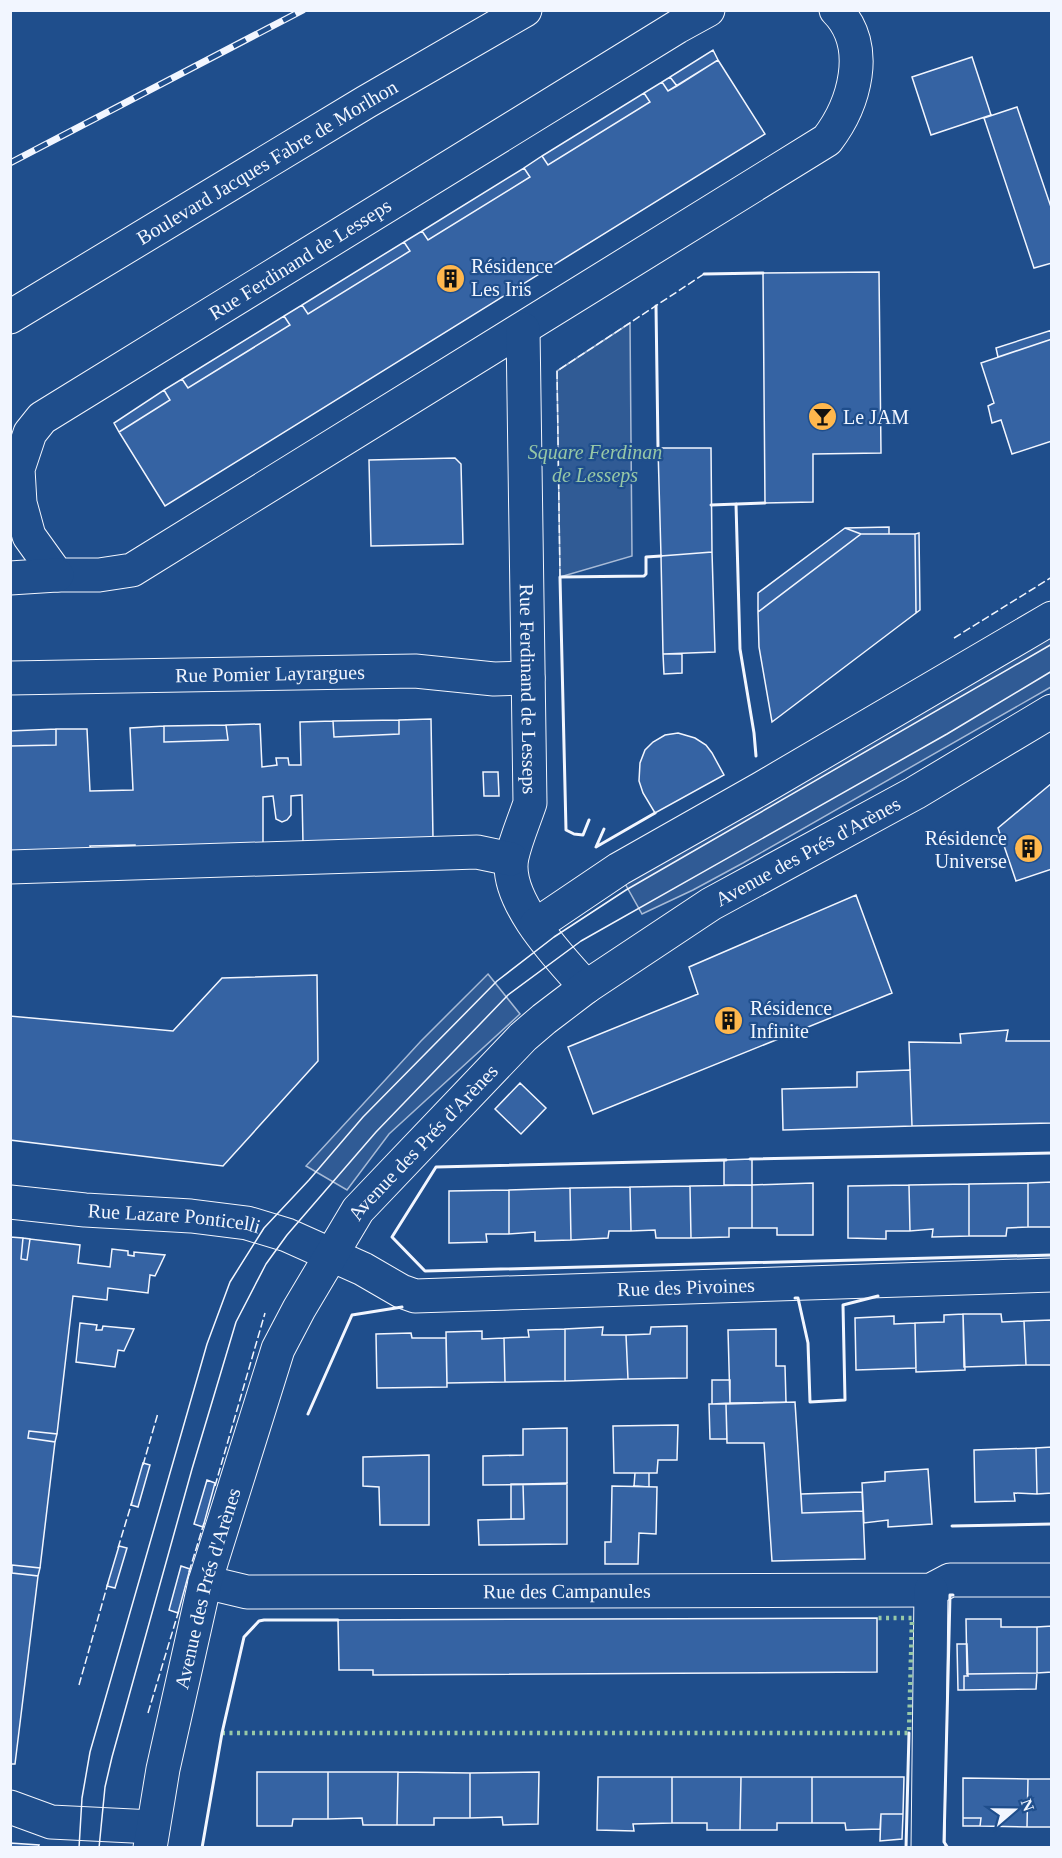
<svg xmlns="http://www.w3.org/2000/svg" width="1062" height="1858" font-family="'Times New Roman',serif">
<rect width="100%" height="100%" fill="#1f4e8c"/>
<!-- built -->
<path fill="#305b95" stroke="#a8bbd7" stroke-width="1.5" d="M630 323 632 556 560 577 557 371Z
M1051 629V687L743 863 693 890 642 914 623 880Z
M488 974 520 1014 389 1134 347 1190 306 1166 421 1041Z"/>
<!-- building -->
<path fill="#3563a3" stroke="#f2f6ff" stroke-width="1.5" d="M713 50 718 60 677 86 670 77Z
M972 57 991 115 931 135 912 77Z
M718 60 765 134 165 506 119 432 170 400 164 390 182 379 188 388 290 325 284 316 302 305 308 314 410 251 404 242 422 231 428 240 530 177 524 168 542 156 548 165 650 102 644 93 662 82 668 91Z
M670 77 677 86 668 91 662 82Z
M644 93 650 102 548 165 542 156Z
M1017 107 1052 210V263L1034 268 984 118Z
M524 168 530 177 428 240 422 231Z
M404 242 410 251 308 314 302 305Z
M879 272 881 453 813 454V502L765 503 763 273Z
M284 316 290 325 188 388 182 379Z
M1052 330V339L998 357 996 348Z
M1052 339V441L1012 454 1001 420 992 423 988 406 994 403 981 363Z
M164 390 170 400 119 432 114 423Z
M658 448H711L712 552 661 556Z
M455 458 461 464 463 544 371 546 369 460Z
M889 527V534H861L845 528Z
M845 528 861 534 758 612V593Z
M919 533 920 610 916 613 915 534Z
M861 534H915L916 613 772 722 759 647 758 612Z
M712 552 715 652 663 654 661 556Z
M663 654H682V673L664 674Z
M431 719 433 839 303 843 302 795 291 796V815L287 820 282 822 276 819 273 796 263 797V844L135 849V845L90 846 91 850 10 853V746L56 745V729H87L90 791 133 790 130 728 164 726V742L228 740 226 725 260 724 262 767 277 765 276 758H288L289 765H301L300 722 333 721 334 737 399 734V720Z
M399 720V734L334 737 333 721Z
M226 725 228 740 164 742V726Z
M56 729V745L10 746V731Z
M678 733 695 738 706 745 712 753 724 775 655 813 643 793 639 781 640 763 645 750 653 742 665 735Z
M483 772H498L499 796H484Z
M1052 783V869L1016 881 998 828Z
M856 895 892 993 593 1114 568 1047 698 994 689 967Z
M317 975 318 1061 223 1166 10 1140V1016L173 1031 222 978Z
M1008 1030 1006 1041H1052V1123L912 1126 909 1042 961 1043 960 1034Z
M910 1070 912 1126 783 1130 782 1089 857 1087V1072Z
M520 1083 546 1108 521 1134 495 1109Z
M752 1159V1185H724V1160Z
M1052 1182V1227H1028V1183Z
M813 1183V1235H777V1228H752V1185Z
M1028 1183V1227L1007 1228 1006 1236H969V1184Z
M969 1184V1236L932 1237 933 1229 910 1231 909 1185Z
M752 1185V1228H729V1237L691 1238 690 1186Z
M909 1185 910 1231H886V1239L848 1238V1186Z
M690 1186 691 1238H656L655 1230 631 1231 630 1187Z
M630 1187 631 1231H609L608 1238 571 1240 570 1188Z
M570 1188 571 1240 535 1241V1232L509 1234V1190Z
M509 1190V1234H486L487 1242 449 1243V1191Z
M10 1237 23 1238 21 1259 27 1260 30 1239 80 1245 78 1263 110 1267 112 1249 128 1251V1255L134 1256V1252L165 1255 155 1276 150 1275 148 1293 108 1288 107 1300 73 1296 57 1434 29 1431 28 1438 55 1442 40 1568 12 1565V1573L38 1576 15 1764H10Z
M23 1238 30 1239 27 1260 21 1259Z
M963 1314 965 1370 916 1372 915 1323 944 1322V1315Z
M963 1314H1001L1002 1322 1024 1321 1026 1365 964 1367Z
M894 1316V1324L915 1323 916 1368 856 1370 855 1318Z
M1052 1320V1365H1026L1024 1321Z
M80 1323 97 1325 96 1330H102L103 1326 134 1329 124 1351 118 1350 115 1367 76 1362Z
M687 1326V1378L628 1379 626 1335 650 1334 651 1327Z
M603 1327 602 1335H626L628 1379 565 1381V1329Z
M565 1329V1381L505 1382 504 1338 529 1337 528 1330Z
M776 1329V1366H785L786 1402 730 1403 728 1330Z
M482 1331V1339L504 1338 505 1382 447 1383 446 1332Z
M411 1333 412 1338H446L447 1387 377 1388 376 1334Z
M712 1380H730V1403L712 1404Z
M795 1402 802 1513 863 1511 865 1559 772 1561 764 1443H727L726 1404Z
M709 1404H726L727 1439H710Z
M678 1425 677 1460H658L657 1473H614L613 1426Z
M567 1428V1484L483 1485V1456L523 1455V1429Z
M29 1431 57 1434 55 1442 28 1438Z
M1052 1447V1493L1037 1494 1036 1448Z
M1036 1448 1037 1494 1014 1493 1015 1501 975 1502 974 1450Z
M429 1455V1525H380L379 1487 363 1486V1457Z
M143 1463 150 1465 138 1507 131 1505Z
M928 1469 932 1524 888 1527V1520L864 1523 862 1483 885 1481V1472Z
M635 1473H649V1487L634 1486Z
M207 1480 215 1483 203 1527 194 1524Z
M567 1483V1544L479 1545 478 1520 524 1519 523 1484Z
M511 1484H523L524 1519H511Z
M612 1486 657 1487 656 1534 639 1533 638 1564H605V1542H611Z
M862 1492 863 1511 802 1513 801 1494Z
M119 1546 127 1548 115 1588 107 1586Z
M12 1565 40 1568 38 1576 12 1573Z
M181 1566 190 1569 178 1613 169 1610Z
M877 1618V1672L373 1675V1670H339L338 1620Z
M966 1619H1001V1627H1037V1673L967 1674Z
M1052 1626V1672L1037 1673V1627Z
M957 1644H967L968 1676H964V1690H958Z
M1037 1673 1036 1689 964 1690V1676H968L967 1674Z
M257 1772H328V1819H293L292 1826H257Z
M328 1772H398L397 1825H363L362 1818 328 1819Z
M398 1772 470 1773V1818H434V1825H397Z
M539 1772 538 1824 503 1825 502 1817 470 1818V1773Z
M598 1777H672V1823L633 1824 634 1831 597 1830Z
M672 1777H741L740 1830H707V1823H672Z
M741 1777H812V1823H777V1830H740Z
M812 1777H904L903 1814H881L880 1829 846 1830 845 1823H812Z
M963 1778 1028 1779 1027 1827 980 1826 981 1818H963Z
M1028 1779H1052V1827H1027Z
M881 1814H903L902 1839 880 1841Z
M963 1818H981L980 1826H963Z
M10 1843 39 1845 38 1848H10Z"/>
<g fill="none" stroke-linecap="round" stroke-linejoin="round">
<defs>
<g id="minor">
<path d="M708 10 677 27 42 418 30 433 18 469 20 503 29 536 57 575H99L132 570 827 140C854 105 872 46 836 10"/>
<path id="s1" d="M523 329 530 803C524 821 516 839 512 857 503 899 559 957 586 987"/>
<path d="M10 578 57 575"/>
<path id="s2" d="M10 678 415 671 494 679 528 678"/>
<path d="M10 867 477 852 511 859"/>
<path d="M536 925 619 869 762 788 1052 618"/>
<path id="s3" d="M10 1202 85 1210 191 1216 247 1223 287 1235 363 1269 401 1291 415 1296 1052 1275"/>
<path id="s4" d="M205 1582 247 1592 931 1590 950 1580H1052"/>
<path d="M10 1807 51 1822 153 1827"/>
<path d="M928 1848 931 1590"/>
</g>
<g id="primary">
<path id="s5" d="M10 317 366 102 525 10"/>
<path id="s6" d="M150 1848 163 1769 205 1582 278 1349 299 1309 358 1210 523 1037 544 1019 586 987 711 904 915 793 1052 711"/>
</g>
</defs>
<!-- minor casing -->
<use href="#minor" stroke="#f2f6ff" stroke-width="35"/>
<!-- primary casing -->
<use href="#primary" stroke="#f2f6ff" stroke-width="35"/>
<!-- minor -->
<use href="#minor" stroke="#1f4e8c" stroke-width="33"/>
<!-- primary -->
<use href="#primary" stroke="#1f4e8c" stroke-width="33"/>
<!-- tram -->
<path stroke="#f2f6ff" stroke-width="1.5" d="M79 1848 82 1798 90 1752 207 1344 230 1282 264 1228 309 1180 363 1117 497 981 554 937 626 890 1052 644
M99 1848 105 1787 112 1757 192 1469 236 1322 266 1264 287 1235 376 1132 508 995 581 941 947 734 1052 671"/>
<defs>
<path id="rail" d="M10 163 303 10"/>
</defs>
<!-- rail casing -->
<use href="#rail" stroke="#f2f6ff" stroke-width="7"/>
<!-- rail -->
<use href="#rail" stroke="#1f4e8c" stroke-width="4.5" stroke-dasharray="14" stroke-linecap="butt"/>
<!-- hedge -->
<path stroke="#97c8a6" stroke-width="4.5" stroke-dasharray="3 4.5" stroke-linecap="butt" d="M222 1733H909L912 1618H877"/>
<!-- fence -->
<path stroke="#f2f6ff" stroke-width="1.5" stroke-dasharray="8 3" stroke-linecap="butt" d="M560 577 557 371 704 274
M954 638 1052 577
M143 1465 158 1413
M215 1486 265 1313
M118 1548 132 1502
M189 1572 204 1523
M79 1685 108 1583
M148 1713 179 1610"/>
<!-- wall -->
<path stroke="#f2f6ff" stroke-width="3" d="M704 274 763 273
M656 306 658 448
M736 504 740 649 754 733 756 756
M711 505 765 503
M589 820 583 835 574 834 566 830 560 577 644 576 646 574V557L661 556
M604 829 596 847 655 813
M750 1159 1052 1153
M726 1160 436 1167 392 1237 425 1271 1052 1255
M795 1298H798L808 1343 810 1402 845 1400 843 1305 878 1296
M308 1414 352 1315 402 1307
M952 1526 1052 1524
M202 1848 222 1733 244 1637 259 1621 264 1620H338
M906 1848 909 1733
M948 1848 944 1842 950 1595H953"/>
</g>
<!-- icons -->
<defs>
<symbol id="building-disc" viewBox="-11 -11 22 22"><circle r="9.5" fill="#ffb74d" stroke="#1f4e8c"/><path d="M-4-6H4V6H1V3H-1V6H-4ZM-2.5-4.3h1.7v1.8h-1.7ZM.8-4.3h1.7v1.8H.8ZM-2.5-1h1.7V.8h-1.7ZM.8-1h1.7V.8H.8Z" fill="#111"/></symbol>
<symbol id="bar-disc" viewBox="-11 -11 22 22"><circle r="9.5" fill="#ffb74d" stroke="#1f4e8c"/><path d="M-6-5H6L.8 .8V4.5H3.5V6h-7V4.5H-.8V.8Z" fill="#111"/></symbol>
</defs>
<g fill-rule="evenodd">
<use href="#building-disc" x="434" y="262" width="33" height="33"/>
<use href="#bar-disc" x="806" y="400" width="33" height="33"/>
<use href="#building-disc" x="1012" y="832" width="33" height="33"/>
<use href="#building-disc" x="712" y="1004" width="33" height="33"/>
</g>
<g text-anchor="middle" dominant-baseline="central" stroke-width="4.5" stroke-linejoin="round" paint-order="stroke">
<!-- street labels -->
<g font-size="20" fill="#f2f6ff" stroke="#1f4e8c">
<text stroke="none"><textPath href="#s5" startOffset="300">Boulevard Jacques Fabre de Morlhon</textPath></text>
<text transform="translate(300 259) rotate(-32)">Rue Ferdinand de Lesseps</text>
<text stroke="none"><textPath href="#s2" startOffset="260">Rue Pomier Layrargues</textPath></text>
<text stroke="none"><textPath href="#s1" startOffset="360">Rue Ferdinand de Lesseps</textPath></text>
<text stroke="none"><textPath href="#s6" startOffset="1256">Avenue des Prés d'Arènes</textPath></text>
<text stroke="none"><textPath href="#s6" startOffset="770">Avenue des Prés d'Arènes</textPath></text>
<text stroke="none"><textPath href="#s3" startOffset="165">Rue Lazare Ponticelli</textPath></text>
<text stroke="none"><textPath href="#s3" startOffset="693">Rue des Pivoines</textPath></text>
<text stroke="none"><textPath href="#s6" startOffset="266">Avenue des Prés d'Arènes</textPath></text>
<text stroke="none"><textPath href="#s4" startOffset="363">Rue des Campanules</textPath></text>
</g>
<!-- poi labels -->
<g font-size="20" fill="#f2f6ff" stroke="#1f4e8c" text-anchor="start">
<text x="471" y="266">Résidence<tspan x="471" dy="23">Les Iris</tspan></text>
<text x="843" y="417">Le JAM</text>
<text x="1007" y="838" text-anchor="end">Résidence<tspan x="1007" dy="23">Universe</tspan></text>
<text x="750" y="1008">Résidence<tspan x="750" dy="23">Infinite</tspan></text>
</g>
<!-- park labels -->
<g font-size="20" font-style="italic" fill="#97c8a6" stroke="#1f4e8c">
<text x="595" y="452">Square Ferdinan<tspan x="595" dy="23">de Lesseps</tspan></text>
</g>
</g>
<!-- border -->
<rect width="1062" height="1858" fill="none" stroke="#f2f6ff" stroke-width="24"/>
<!-- north arrow -->
<g transform="translate(1014 1810) rotate(70)" stroke="#1f4e8c" stroke-width="4.5" paint-order="stroke">
<path d="M0-4.5L10 22L0 15L-10 22Z" fill="#f2f6ff"/>
<text y="-9" font-size="16" font-weight="bold" text-anchor="middle" fill="#f2f6ff">N</text>
</g>
</svg>
